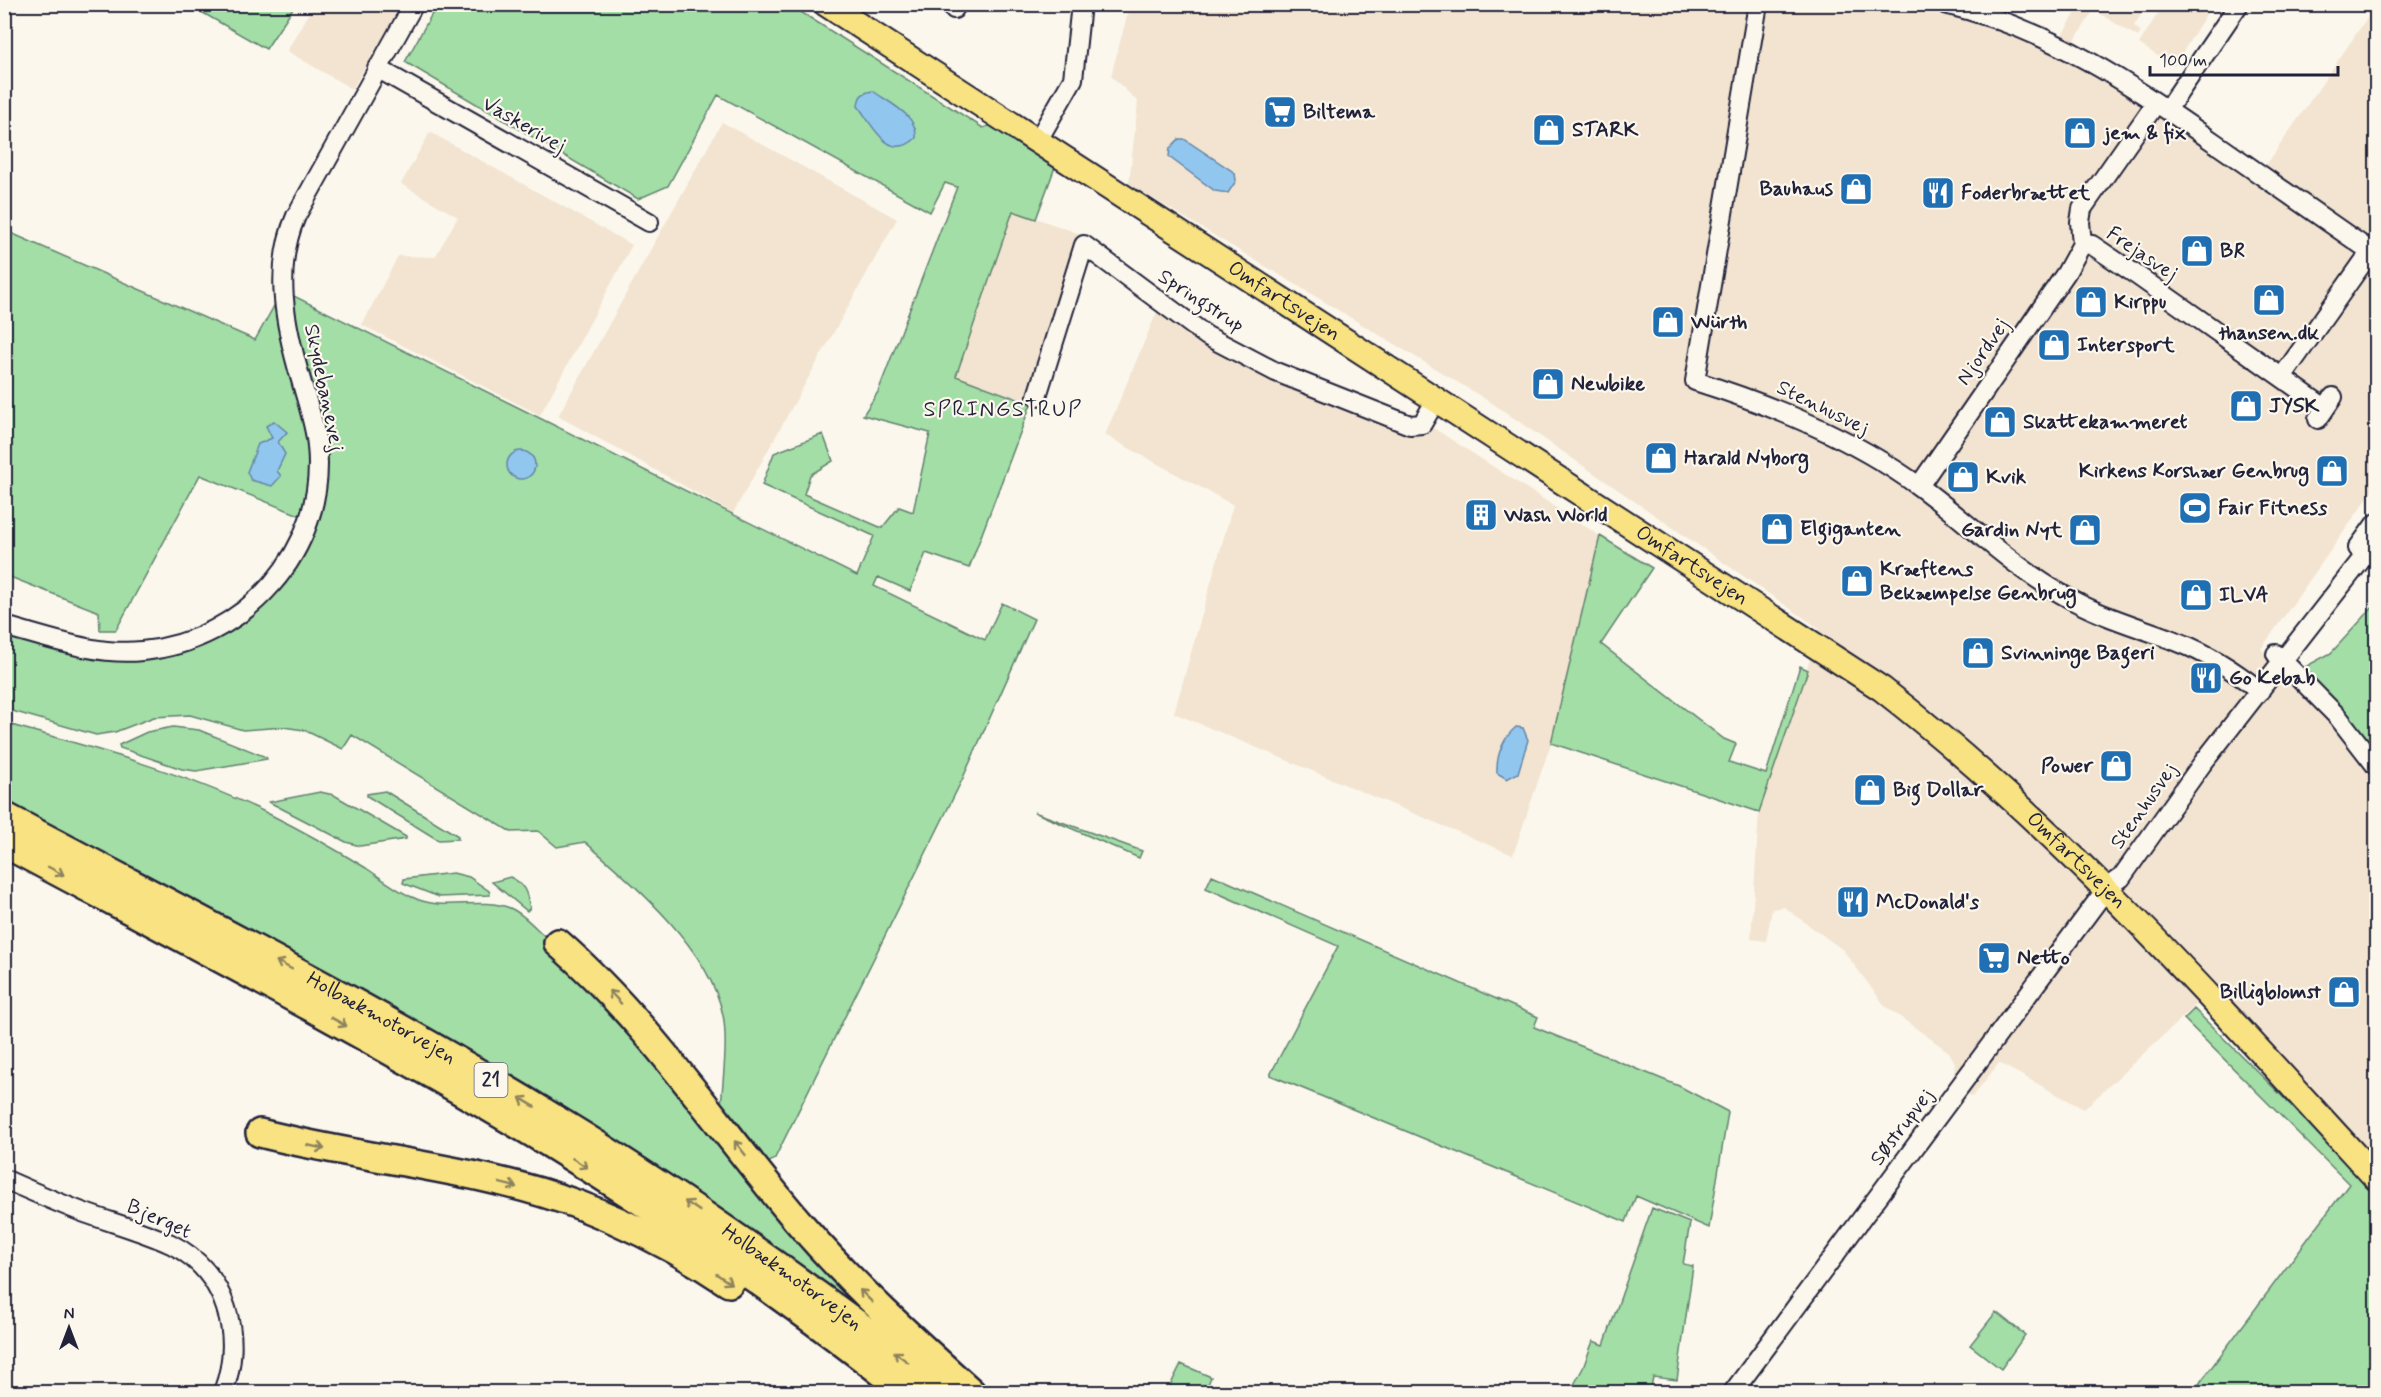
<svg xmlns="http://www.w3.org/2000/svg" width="2381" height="1397" font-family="Mynerve,sans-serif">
<rect width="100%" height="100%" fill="#fbf7ec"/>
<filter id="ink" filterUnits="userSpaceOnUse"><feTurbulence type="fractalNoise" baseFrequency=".0167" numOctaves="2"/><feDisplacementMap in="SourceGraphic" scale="12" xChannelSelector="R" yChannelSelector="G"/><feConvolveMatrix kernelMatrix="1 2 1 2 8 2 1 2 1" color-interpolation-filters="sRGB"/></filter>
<g filter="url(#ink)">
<!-- built -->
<path fill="#f2e4d0" d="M314 5H402L352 89 287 51Z
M1130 5H1840L1966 17 2056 53 2158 112 2256 180 2376 5V486L2261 649 2345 734 2376 779V1162L2216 986 2084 1109 1999 1063 1972 1097 1953 1083 1955 1063 1949 1052 1885 1006 1843 950 1784 907 1772 909 1766 941 1751 939 1759 812 1820 629 1492 403 1129 184 1138 102 1111 76Z
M2081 5V4L2147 5 2134 26 2141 32 2138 37 2094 10 2073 43 2062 35Z
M2163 5H2229L2222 15 2210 8 2174 66 2139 44Z
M722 122 897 219 733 513 558 416Z
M430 132 632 245 540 415 362 325 398 256 435 257 458 217 401 184Z
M1013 210 1083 235 1031 404 956 377Z
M1159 307 1350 407 1435 429 1600 536 1551 743 1513 855 1174 713 1233 505 1105 435Z"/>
<!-- green -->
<path fill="#a2dea5" stroke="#628070" stroke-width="1.5" d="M189 5H295L266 49Z
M437 5H790L983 128 991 125 1055 167 1036 219 1013 211 956 376 1031 404 969 568 926 553 910 591 878 577 874 586 985 640 1002 603 1034 619 962 780 775 1158 766 1165 721 1106C723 1079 728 1041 723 1015 709 948 634 884 585 842L557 847 538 831 511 832 352 735 343 749 304 730 283 727 243 730 190 715 154 717 115 732 96 735 5 709 4 631 133 656 254 609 321 486 288 293 857 576 874 536 762 485 774 453 823 434 833 461 810 475 804 494 882 528 899 507 913 512 930 433 863 415 878 392 957 187 945 183 930 212 718 95 668 186 638 199 405 62Z
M4 230 255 340 274 306 284 332 314 462 304 517 200 475 116 630H100L99 612 5 575Z
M1600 536 1652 568 1601 644 1724 739 1736 744 1729 762 1766 774 1800 666 1808 670 1759 812 1551 743Z
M2375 605 2376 609V757L2305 667 2331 653Z
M4 723C95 748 186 773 271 815 303 831 335 849 366 868 381 878 396 890 412 897 444 913 478 896 510 908 527 915 540 935 556 945L900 1340C789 1254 674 1173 554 1101 375 993 188 899 5 800Z
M173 727 199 730 266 757 267 759 196 771 182 769 120 748 119 745 147 732Z
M385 791 458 836V839L438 840 367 796V794Z
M320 792 334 795 406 837V839L360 846 346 842 269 802Z
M1034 812 1142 851 1139 858Z
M453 873 469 877 489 891 490 895 439 897 403 883 404 879Z
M1212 875 1538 1017 1534 1027 1679 1086 1728 1112 1709 1228 1636 1196 1626 1222 1270 1075 1338 946 1206 888Z
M510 877C525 884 527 893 530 908L527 911 492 882Z
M2194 1009 2280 1094 2376 1196V1392H2193L2349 1184 2184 1019Z
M1652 1208 1690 1223 1683 1264 1693 1266 1677 1380 1653 1377 1650 1392H1570L1583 1368 1593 1341 1604 1345Z
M1996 1312 2025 1335 2001 1369 1970 1345Z
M1181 1364 1211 1377 1205 1392H1167Z"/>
<!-- water -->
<path fill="#91c7ef" stroke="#6585a7" stroke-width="1.5" d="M873 91C889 103 918 115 916 138 889 163 873 126 858 106 859 95 862 93 873 91Z
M1179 139H1184L1235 173 1236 181 1228 193 1215 191 1169 157 1170 148Z
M274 421 287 432 278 442 285 454 277 471 281 476 272 486 251 480 247 472 258 444 272 438 266 426Z
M507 465a14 14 0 1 1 28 0a14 14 0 1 1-28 0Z
M1516 727 1523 728 1528 740 1518 773 1507 779 1497 773C1496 756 1503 738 1516 727Z"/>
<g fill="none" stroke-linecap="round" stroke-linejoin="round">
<defs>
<path id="minor" d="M1758 4 1695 381C1774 406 1853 438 1920 487 1969 523 2011 566 2065 596 2101 617 2140 627 2178 642 2207 653 2236 672 2260 691
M1945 4C2050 29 2129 83 2215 143 2269 181 2323 218 2376 255
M954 9 957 4
M377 68 649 222
M2156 103 2082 209 2080 222 2082 244 2092 245 2138 276 2325 408
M2167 110 2239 4
M1038 140 1073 79 1081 4
M2282 377 2371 251
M1037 396 1084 245 1207 336 1276 372 1410 425 1422 424 1436 400
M2318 419 2333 397
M1919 486 2066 273 2082 244
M2358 548 2376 523
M4 626C49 638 96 656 142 651 244 642 328 550 317 446 315 424 307 402 301 380 285 326 273 269 296 216L414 4
M2276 654 2338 717 2376 766
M4 1179C31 1191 58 1203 85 1213 113 1223 143 1231 171 1244 227 1272 244 1337 223 1392
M1733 1392 2107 888 2121 878 2202 764 2376 541"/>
<g id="major">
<path id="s1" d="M826 4 1882 689C2066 832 2219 1007 2376 1178"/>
</g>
<g id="highway">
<path id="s2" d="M4 816C191 916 380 1011 560 1122 695 1204 822 1297 948 1392"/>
<path d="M4 843C187 941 372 1036 549 1143 673 1219 793 1302 907 1392"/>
<path d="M558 943C653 1026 720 1131 802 1226 854 1286 912 1339 971 1392"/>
<path d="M260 1133C365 1160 477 1167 579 1205 631 1225 683 1252 729 1283"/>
</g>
</defs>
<!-- minor casing -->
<use href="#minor" stroke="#22223b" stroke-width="22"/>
<!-- major casing -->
<use href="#major" stroke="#22223b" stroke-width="28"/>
<!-- highway casing -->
<use href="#highway" stroke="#22223b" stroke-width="32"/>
<!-- minor -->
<use href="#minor" stroke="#fbf7ec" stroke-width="18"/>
<!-- major -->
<use href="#major" stroke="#f8e281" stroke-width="24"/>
<!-- highway -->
<use href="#highway" stroke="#f8e281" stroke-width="27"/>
</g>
<!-- one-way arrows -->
<defs><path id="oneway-shaft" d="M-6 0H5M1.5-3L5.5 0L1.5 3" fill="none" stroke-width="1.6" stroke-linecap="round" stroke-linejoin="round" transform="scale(1.5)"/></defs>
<g stroke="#8d825e">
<use href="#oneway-shaft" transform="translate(56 871) rotate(28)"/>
<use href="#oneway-shaft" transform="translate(284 965) rotate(-152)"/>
<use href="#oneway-shaft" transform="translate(615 997) rotate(-133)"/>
<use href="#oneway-shaft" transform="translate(339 1022) rotate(29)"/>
<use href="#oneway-shaft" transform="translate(527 1102) rotate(-149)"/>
<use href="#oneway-shaft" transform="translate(316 1147) rotate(13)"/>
<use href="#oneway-shaft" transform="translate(740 1148) rotate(-128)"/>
<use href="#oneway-shaft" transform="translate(580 1163) rotate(32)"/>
<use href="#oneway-shaft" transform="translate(508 1185) rotate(14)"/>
<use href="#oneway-shaft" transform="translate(692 1206) rotate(-146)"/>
<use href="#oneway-shaft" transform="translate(724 1279) rotate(34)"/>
<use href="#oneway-shaft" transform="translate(866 1296) rotate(-135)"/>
<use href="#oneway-shaft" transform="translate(901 1357) rotate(-143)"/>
</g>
</g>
<!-- icons -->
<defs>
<symbol id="supermarket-square" viewBox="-11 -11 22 22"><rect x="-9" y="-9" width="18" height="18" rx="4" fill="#1f6fb2" stroke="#fbf7ec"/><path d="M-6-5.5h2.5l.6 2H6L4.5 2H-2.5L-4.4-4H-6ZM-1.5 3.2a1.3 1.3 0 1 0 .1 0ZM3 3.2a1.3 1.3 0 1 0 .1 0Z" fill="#fff"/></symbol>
<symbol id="shop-square" viewBox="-11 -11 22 22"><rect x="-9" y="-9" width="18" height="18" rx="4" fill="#1f6fb2" stroke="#fbf7ec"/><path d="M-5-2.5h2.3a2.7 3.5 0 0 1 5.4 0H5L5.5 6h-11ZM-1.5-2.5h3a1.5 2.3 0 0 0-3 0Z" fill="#fff"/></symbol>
<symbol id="restaurant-square" viewBox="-11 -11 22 22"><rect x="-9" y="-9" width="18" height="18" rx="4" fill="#1f6fb2" stroke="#fbf7ec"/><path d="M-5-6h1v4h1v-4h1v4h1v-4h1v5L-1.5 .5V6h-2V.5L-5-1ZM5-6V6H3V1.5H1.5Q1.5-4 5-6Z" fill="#fff"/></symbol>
<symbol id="stadium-square" viewBox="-11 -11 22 22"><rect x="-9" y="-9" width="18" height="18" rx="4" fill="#1f6fb2" stroke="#fbf7ec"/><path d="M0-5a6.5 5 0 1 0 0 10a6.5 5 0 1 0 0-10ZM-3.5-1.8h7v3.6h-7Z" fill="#fff"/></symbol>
<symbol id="building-square" viewBox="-11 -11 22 22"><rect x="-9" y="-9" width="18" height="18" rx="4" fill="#1f6fb2" stroke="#fbf7ec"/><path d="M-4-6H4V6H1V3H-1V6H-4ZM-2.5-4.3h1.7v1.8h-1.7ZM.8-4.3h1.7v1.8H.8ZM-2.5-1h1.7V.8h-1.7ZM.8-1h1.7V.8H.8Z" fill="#fff"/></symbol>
</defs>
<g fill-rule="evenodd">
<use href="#supermarket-square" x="1261" y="93" width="38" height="38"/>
<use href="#shop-square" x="1530" y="111" width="38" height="38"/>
<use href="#shop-square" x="2061" y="114" width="38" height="38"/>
<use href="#shop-square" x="1837" y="170" width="38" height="38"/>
<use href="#restaurant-square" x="1919" y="174" width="38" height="38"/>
<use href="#shop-square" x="2178" y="232" width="38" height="38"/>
<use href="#shop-square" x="2250" y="281" width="38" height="38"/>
<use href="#shop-square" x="2072" y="283" width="38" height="38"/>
<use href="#shop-square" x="1649" y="303" width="38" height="38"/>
<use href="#shop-square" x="2035" y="326" width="38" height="38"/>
<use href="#shop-square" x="1529" y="365" width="38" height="38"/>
<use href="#shop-square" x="2227" y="387" width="38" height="38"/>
<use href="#shop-square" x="1981" y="403" width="38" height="38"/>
<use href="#shop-square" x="1642" y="439" width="38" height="38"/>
<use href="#shop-square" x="2313" y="452" width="38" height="38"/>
<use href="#shop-square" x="1944" y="458" width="38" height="38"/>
<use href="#stadium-square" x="2176" y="489" width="38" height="38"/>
<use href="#building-square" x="1462" y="496" width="38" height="38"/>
<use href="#shop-square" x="1758" y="510" width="38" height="38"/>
<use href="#shop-square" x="2066" y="511" width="38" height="38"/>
<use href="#shop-square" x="1838" y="562" width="38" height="38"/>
<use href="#shop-square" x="2177" y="576" width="38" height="38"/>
<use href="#shop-square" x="1959" y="634" width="38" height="38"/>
<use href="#restaurant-square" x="2187" y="659" width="38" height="38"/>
<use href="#shop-square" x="2097" y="747" width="38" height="38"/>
<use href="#shop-square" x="1851" y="771" width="38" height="38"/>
<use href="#restaurant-square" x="1834" y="883" width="38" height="38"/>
<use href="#supermarket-square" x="1975" y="939" width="38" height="38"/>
<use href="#shop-square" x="2325" y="973" width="38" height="38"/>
</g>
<g text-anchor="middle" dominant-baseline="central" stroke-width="4.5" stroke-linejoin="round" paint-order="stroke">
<!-- shield labels -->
<rect fill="#fbf7ec" stroke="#636270" stroke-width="1.5" x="474.5" y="1063" width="33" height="34" rx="4.5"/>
<g font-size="20" font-weight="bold" fill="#22223b">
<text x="491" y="1080">21</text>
</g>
<!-- poi labels -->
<g font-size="21" font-weight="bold" fill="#22223b" stroke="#fbf7ec" text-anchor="start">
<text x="1303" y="112">Biltema</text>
<text x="1572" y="130">STARK</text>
<text x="2103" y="133">jem &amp; fix</text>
<text x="1833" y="189" text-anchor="end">Bauhaus</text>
<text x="1961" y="193">Foderbrættet</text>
<text x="2220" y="251">BR</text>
<text x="2114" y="302">Kirppu</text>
<text x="1691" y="322">Würth</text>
<text x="2269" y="333" text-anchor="middle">thansen.dk</text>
<text x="2077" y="345">Intersport</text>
<text x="1571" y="384">Newbike</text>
<text x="2269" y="406">JYSK</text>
<text x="2023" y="422">Skattekammeret</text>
<text x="1684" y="458">Harald Nyborg</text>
<text x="2309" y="471" text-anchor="end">Kirkens Korshær Genbrug</text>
<text x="1986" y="477">Kvik</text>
<text x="2218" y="508">Fair Fitness</text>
<text x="1504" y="515">Wash World</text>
<text x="1800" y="529">Elgiganten</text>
<text x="2062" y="530" text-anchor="end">Gardin Nyt</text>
<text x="1880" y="569">Kræftens<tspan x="1880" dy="24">Bekæmpelse Genbrug</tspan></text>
<text x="2219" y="595">ILVA</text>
<text x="2001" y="653">Svinninge Bageri</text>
<text x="2229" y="678">Go Kebab</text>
<text x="2093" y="766" text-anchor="end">Power</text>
<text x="1893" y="790">Big Dollar</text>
<text x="1876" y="902">McDonald's</text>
<text x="2017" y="958">Netto</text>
<text x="2321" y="992" text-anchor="end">Billigblomst</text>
</g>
<!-- street labels -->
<g font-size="21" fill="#22223b" stroke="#fbf7ec">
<text transform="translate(524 125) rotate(30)">Vaskerivej</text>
<text transform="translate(2142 254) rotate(34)">Frejasvej</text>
<text transform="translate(1201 301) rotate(33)">Springstrup</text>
<text stroke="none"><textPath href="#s1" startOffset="546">Omfartsvejen</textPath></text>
<text transform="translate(1983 352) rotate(-55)">Njordvej</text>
<text transform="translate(324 388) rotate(78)">Skydebanevej</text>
<text transform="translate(1823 408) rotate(26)">Stenhusvej</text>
<text stroke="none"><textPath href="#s1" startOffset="1032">Omfartsvejen</textPath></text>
<text transform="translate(2144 806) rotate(-55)">Stenhusvej</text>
<text stroke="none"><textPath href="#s1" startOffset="1518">Omfartsvejen</textPath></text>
<text stroke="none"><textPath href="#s2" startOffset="428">Holbækmotorvejen</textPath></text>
<text transform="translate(1902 1127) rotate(-53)">Søstrupvej</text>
<text transform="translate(159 1219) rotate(24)">Bjerget</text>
<text stroke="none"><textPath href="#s2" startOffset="914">Holbækmotorvejen</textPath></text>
</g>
<!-- neighbourhood labels -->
<g font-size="22" letter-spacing="1.5" fill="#22223b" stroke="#fbf7ec">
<text x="1003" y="410">SPRINGSTRUP</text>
</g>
</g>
<!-- margin -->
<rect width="2381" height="1397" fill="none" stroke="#fbf7ec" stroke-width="24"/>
<rect x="12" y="12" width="2357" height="1373" fill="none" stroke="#22223b" stroke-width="2" filter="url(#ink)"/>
<!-- north arrow -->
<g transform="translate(69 1328)" stroke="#fbf7ec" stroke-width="4.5" paint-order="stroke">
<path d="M0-4.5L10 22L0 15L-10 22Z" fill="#22223b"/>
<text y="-9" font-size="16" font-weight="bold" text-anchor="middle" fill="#22223b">N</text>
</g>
<!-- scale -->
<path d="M2150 66v9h188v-9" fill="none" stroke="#22223b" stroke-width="3"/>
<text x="2159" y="66" font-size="18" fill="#22223b" stroke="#fbf7ec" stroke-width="4.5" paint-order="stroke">100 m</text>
</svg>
